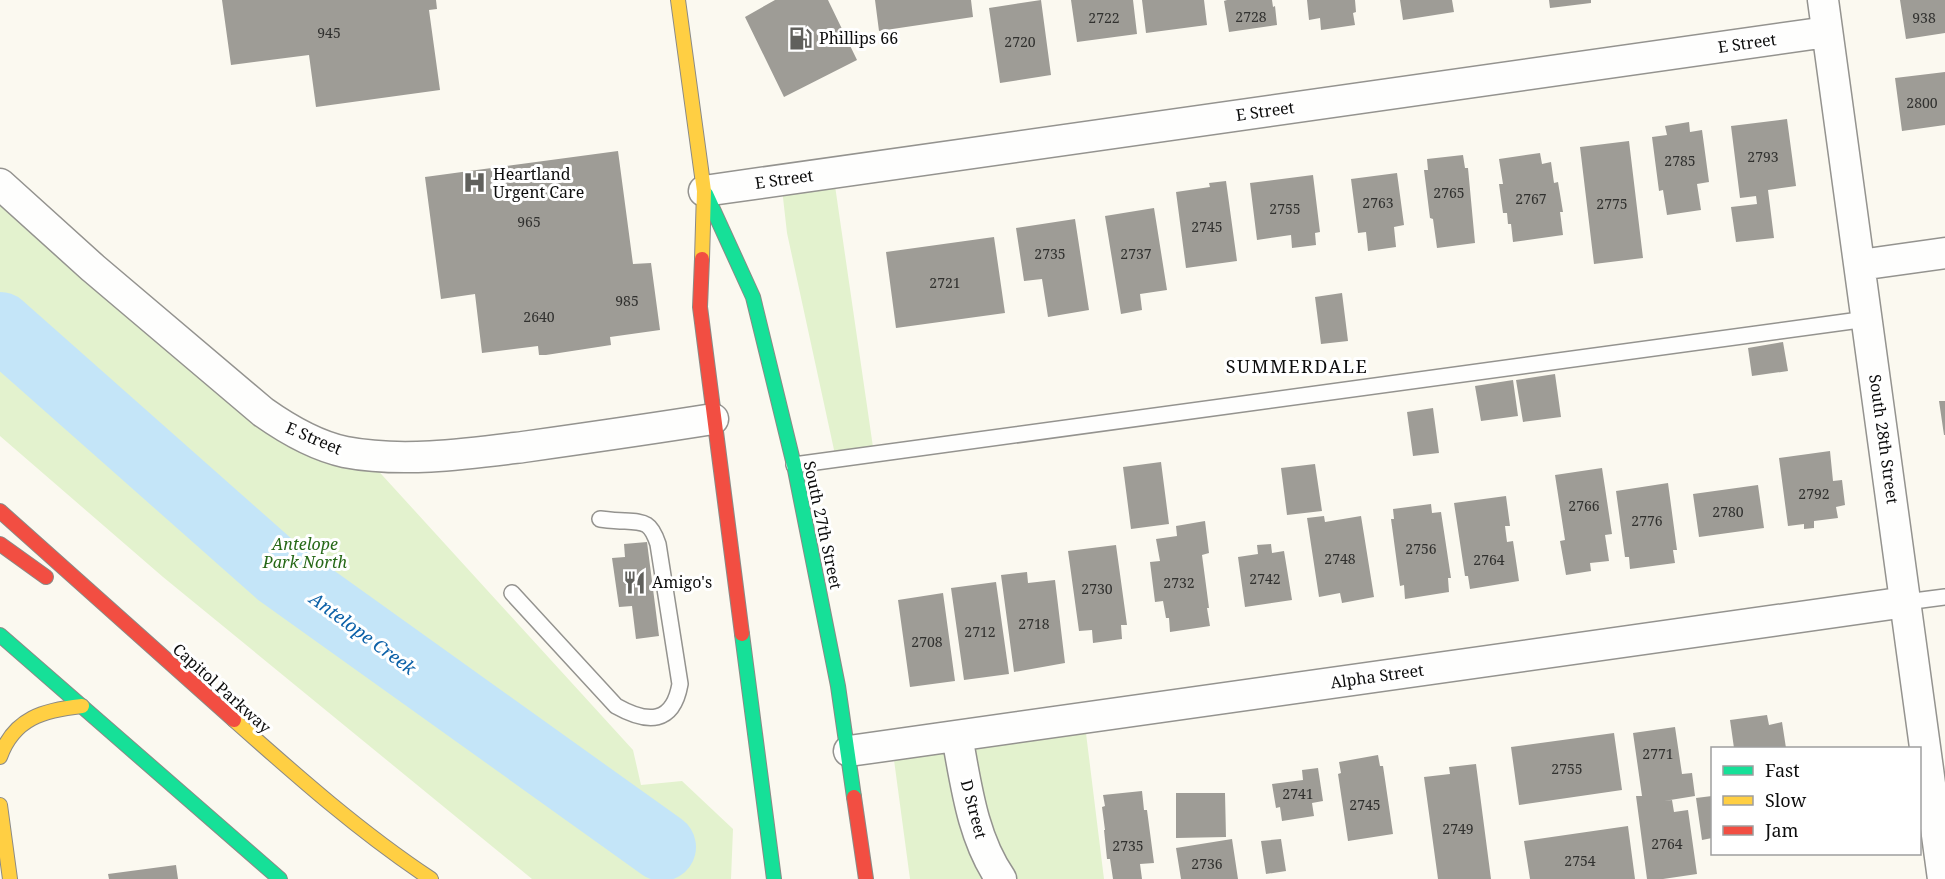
<svg xmlns="http://www.w3.org/2000/svg" width="1945" height="879" font-family="'Noto Serif',serif">
<rect width="100%" height="100%" fill="#fbf9f0"/>
<!-- green -->
<path fill="#e3f2ce" d="M833 172 874 454 836 459 787 233 781 180Z
M0 184 263 412 362 453 633 750 641 785 682 781 733 829 731 879H532L163 577 0 436Z
M1084 717 1104 879H910L892 745Z"/>
<g fill="none" stroke-linecap="round" stroke-linejoin="round">
<!-- river -->
<path stroke="#c4e5f8" stroke-width="68" d="M0 326 279 573 662 847"/>
</g>
<!-- building -->
<path fill="#9e9c96" d="M222 0H436L437 9 429 10 440 90 316 107 309 55 231 65Z
M775 0H828L857 60 784 97 745 17Z
M875 0H971L973 17 879 31Z
M1041 0 1051 75 1000 83 989 8Z
M1071 0H1133L1137 34 1077 42Z
M1142 0H1204L1207 25 1146 33Z
M1227 0H1272L1273 7 1275 6 1277 25 1229 32 1224 1Z
M1307 0H1355L1356 12 1353 13 1355 25 1321 30 1320 18 1309 20Z
M1400 0H1452L1454 12 1403 20Z
M1549 0H1591V3L1550 8Z
M1900 0H1945V33L1906 39Z
M1945 72V125L1902 131 1895 78Z
M1787 119 1796 186 1768 190 1774 238 1736 242 1731 207 1757 204 1756 196 1740 198 1731 126Z
M1689 122 1690 132 1702 130 1709 182 1697 184 1701 210 1667 215 1663 190 1659 191 1652 137 1667 135 1665 126Z
M1629 141 1643 258 1594 264 1580 147Z
M618 151 633 264 651 263 660 330 610 337 611 345 546 355H539L538 346 482 353 475 294 441 299 425 177Z
M1540 153 1542 164 1551 162 1554 183 1558 182 1563 212H1560L1563 235 1513 242 1511 224H1508L1507 213H1503L1499 184H1503L1499 159Z
M1463 155 1465 168H1468L1475 243 1437 248 1433 219 1430 218 1424 170H1428L1427 159Z
M1397 173 1404 225 1394 227 1396 247 1368 251 1366 232 1358 233 1351 179Z
M1313 175 1320 232 1315 233 1316 245 1292 248 1291 235 1257 240 1250 183Z
M1226 181 1237 261 1186 268 1176 192 1210 187 1209 183Z
M1154 208 1167 290 1140 294 1142 310 1121 314 1105 216Z
M1075 219 1089 310 1048 317 1042 279 1024 281 1016 228Z
M994 237 1005 313 896 328 886 252Z
M1342 293 1348 341 1321 344 1315 297Z
M1783 342 1788 371 1752 376 1748 348Z
M1555 374 1561 417 1523 422 1516 380Z
M1513 380 1518 416 1481 421 1475 386Z
M1939 401H1945V435H1944Z
M1433 408 1439 453 1413 456 1407 412Z
M1830 451 1833 481 1842 480 1845 505 1836 507 1838 518 1814 521V528L1804 529V524L1788 526 1779 458Z
M1161 462 1169 524 1131 529 1123 467Z
M1315 464 1322 511 1287 515 1281 468Z
M1602 468 1612 534 1605 535 1609 561 1590 563 1591 571 1566 575 1560 541 1565 540 1555 475Z
M1668 483 1677 550H1673L1675 563 1630 569 1629 557H1625L1616 491Z
M1758 485 1764 528 1699 537 1693 494Z
M1506 496 1510 526H1505L1507 542 1513 541 1519 581 1470 589 1468 576H1465L1454 503Z
M1431 504 1432 513 1441 512 1451 578H1448L1449 592 1405 599 1404 585 1400 586 1391 519H1394L1393 509Z
M1324 516 1325 522 1361 516 1374 597 1342 603 1340 593 1319 597 1307 518Z
M1205 521 1209 553 1202 555 1209 608H1207L1210 626 1170 632 1169 618H1166L1163 601 1155 602 1150 562 1160 561 1156 539 1177 536 1176 526Z
M647 542 659 636 636 639 632 606 619 607 612 558 625 557 624 544Z
M1271 544 1272 553 1284 551 1292 600 1245 607 1238 557 1258 554 1257 545Z
M1116 545 1127 625H1121L1122 639 1093 643 1092 630 1079 631 1068 551Z
M1027 572 1028 583 1055 580 1065 663 1014 672 1001 575Z
M996 582 1009 674 964 680 951 588Z
M943 593 955 681 910 687 898 600Z
M1767 715 1769 725 1782 722 1786 748H1734L1730 720Z
M1675 727 1682 774 1692 773 1695 796 1664 801 1672 800 1674 812 1688 810 1697 874 1663 879H1647L1636 796H1642L1633 733Z
M1614 733 1622 790 1519 805 1511 747Z
M1378 755 1380 766H1383L1393 834 1348 841 1338 774 1341 773 1339 762Z
M1476 764 1491 879H1438L1424 777 1450 774 1449 767Z
M1318 768 1323 801 1312 803 1314 816 1282 821 1280 807 1276 808 1272 784 1303 780 1302 770Z
M1142 791 1144 810H1147L1154 863 1140 864 1142 879H1113L1110 859H1107L1104 830H1105L1102 807 1105 806 1103 795Z
M1176 793H1225L1226 837 1176 838Z
M1712 796V838L1702 840 1696 798Z
M1628 826 1635 879H1530L1524 841Z
M1232 839 1238 879H1181L1176 848Z
M1281 839 1286 871 1266 874 1261 841Z
M176 865 178 879H109L108 874Z"/>
<g fill="none" stroke-linecap="round" stroke-linejoin="round">
<defs>
<path id="lane" d="M794 465 1867 319
M512 593 616 706C648 724 673 724 680 684L658 544C651 523 646 522 625 521 617 521 608 520 600 519
M1906 602 1945 597"/>
<path id="street" d="M1823 0 1943 879
M0 184 93 268 263 412C287 429 317 446 345 452 402 463 467 454 523 447 587 438 650 429 713 419
M704 191 1827 32
M1860 265 1945 253
M957 736C966 784 972 837 1001 879
M849 751 1906 602"/>
<path id="fast" d="M706 194 753 297 794 465 838 686 854 797
M742 634 774 879
M0 635 280 879"/>
<path id="slow" d="M678 0 704 191 702 259
M234 720C297 776 360 832 431 879
M0 757C14 718 44 710 82 706
M0 805 10 879"/>
<path id="jam" d="M702 259 700 307 742 634
M0 511 234 720
M0 544 46 577
M854 797 866 879"/>
</defs>
<!-- lane casing -->
<use href="#lane" stroke="#94938f" stroke-width="18"/>
<!-- street casing -->
<use href="#street" stroke="#94938f" stroke-width="33"/>
<!-- fast casing -->
<use href="#fast" stroke="#8b8a86" stroke-width="16"/>
<!-- slow casing -->
<use href="#slow" stroke="#8b8a86" stroke-width="16"/>
<!-- jam casing -->
<use href="#jam" stroke="#8b8a86" stroke-width="16"/>
<!-- lane -->
<use href="#lane" stroke="#fefefd" stroke-width="15"/>
<!-- street -->
<use href="#street" stroke="#fefefd" stroke-width="30"/>
<!-- fast -->
<use href="#fast" stroke="#16e098" stroke-width="14"/>
<!-- slow -->
<use href="#slow" stroke="#ffcf43" stroke-width="14"/>
<!-- jam -->
<use href="#jam" stroke="#f24e42" stroke-width="14"/>
</g>
<!-- icons -->
<defs>
<symbol id="fuel-bare" viewBox="-9 -9 18 18"><path d="M-5.5-6h7V0h2V4h1.3V-2.5L3-4.5l.8-.8L6-3V5H2.5V1h-1V6h-7ZM-4.2-4.7v3.2H.2V-4.7Z" fill="#60605c" stroke="#fff" stroke-width="2.5" paint-order="stroke"/></symbol>
<symbol id="hospital-bare" viewBox="-9 -9 18 18"><path d="M-5-5h3v3.5h4V-5h3V5h-3V1.5h-4V5h-3Z" fill="#60605c" stroke="#fff" stroke-width="2.5" paint-order="stroke"/></symbol>
<symbol id="restaurant-bare" viewBox="-9 -9 18 18"><path d="M-5-6h1v4h1v-4h1v4h1v-4h1v5L-1.5 .5V6h-2V.5L-5-1ZM5-6V6H3V1.5H1.5Q1.5-4 5-6Z" fill="#60605c" stroke="#fff" stroke-width="2.5" paint-order="stroke"/></symbol>
</defs>
<g fill-rule="evenodd">
<use href="#fuel-bare" x="784" y="22" width="33" height="33"/>
<use href="#hospital-bare" x="458" y="166" width="33" height="33"/>
<use href="#restaurant-bare" x="618" y="566" width="33" height="33"/>
</g>
<g text-anchor="middle" dominant-baseline="central" stroke-width="6" stroke-linejoin="round" paint-order="stroke">
<!-- number labels -->
<g font-size="14" fill="#31312f">
<text x="1251" y="16">2728</text>
<text x="1104" y="17">2722</text>
<text x="1924" y="17">938</text>
<text x="329" y="32">945</text>
<text x="1020" y="41">2720</text>
<text x="1922" y="102">2800</text>
<text x="1763" y="156">2793</text>
<text x="1680" y="160">2785</text>
<text x="1449" y="192">2765</text>
<text x="1531" y="198">2767</text>
<text x="1378" y="202">2763</text>
<text x="1612" y="203">2775</text>
<text x="1285" y="208">2755</text>
<text x="529" y="221">965</text>
<text x="1207" y="226">2745</text>
<text x="1050" y="253">2735</text>
<text x="1136" y="253">2737</text>
<text x="945" y="282">2721</text>
<text x="627" y="300">985</text>
<text x="539" y="316">2640</text>
<text x="1814" y="493">2792</text>
<text x="1584" y="505">2766</text>
<text x="1728" y="511">2780</text>
<text x="1647" y="520">2776</text>
<text x="1421" y="548">2756</text>
<text x="1340" y="558">2748</text>
<text x="1489" y="559">2764</text>
<text x="1265" y="578">2742</text>
<text x="1179" y="582">2732</text>
<text x="1097" y="588">2730</text>
<text x="1034" y="623">2718</text>
<text x="980" y="631">2712</text>
<text x="927" y="641">2708</text>
<text x="1658" y="753">2771</text>
<text x="1567" y="768">2755</text>
<text x="1298" y="793">2741</text>
<text x="1365" y="804">2745</text>
<text x="1458" y="828">2749</text>
<text x="1667" y="843">2764</text>
<text x="1128" y="845">2735</text>
<text x="1580" y="860">2754</text>
<text x="1207" y="863">2736</text>
</g>
<!-- poi labels -->
<g font-size="16" fill="#0d0d0d" stroke="#fff" text-anchor="start">
<text x="819" y="38">Phillips 66</text>
<text x="493" y="174">Heartland<tspan x="493" dy="18">Urgent Care</tspan></text>
<text x="652" y="582">Amigo's</text>
</g>
<!-- street labels -->
<g font-size="16" fill="#0d0d0d" stroke="#fff">
<text transform="translate(1747 43) rotate(-8)">E Street</text>
<text transform="translate(1265 111) rotate(-8)">E Street</text>
<text transform="translate(784 179) rotate(-8)">E Street</text>
<text transform="translate(314 438) rotate(23)">E Street</text>
<text transform="translate(1884 439) rotate(82)">South 28th Street</text>
<text transform="translate(823 525) rotate(78)">South 27th Street</text>
<text transform="translate(1377 676) rotate(-8)">Alpha Street</text>
<text transform="translate(222 688) rotate(42)">Capitol Parkway</text>
<text transform="translate(974 809) rotate(75)">D Street</text>
</g>
<!-- park labels -->
<g font-size="16" font-style="italic" fill="#276918" stroke="#fff">
<text x="305" y="544">Antelope<tspan x="305" dy="18">Park North</tspan></text>
</g>
<!-- neighbourhood labels -->
<g font-size="18" letter-spacing="1.5" fill="#0d0d0d" stroke="#fff">
<text x="1297" y="366">SUMMERDALE</text>
</g>
<!-- water labels -->
<g font-size="18" font-style="italic" fill="#0c61a8" stroke="#fff">
<text transform="translate(363 633) rotate(36)">Antelope Creek</text>
</g>
</g>
<!-- legend -->
<rect x="1711" y="747" width="210" height="108" fill="#ffffff" stroke="#9e9e9e" stroke-width="1.5"/>
<rect x="1723" y="766" width="30" height="9" fill="#16e098" stroke="#9e9e9e" stroke-width="1.5"/>
<text x="1765" y="777" font-size="18" fill="#0d0d0d">Fast</text>
<rect x="1723" y="796" width="30" height="9" fill="#ffcf43" stroke="#9e9e9e" stroke-width="1.5"/>
<text x="1765" y="807" font-size="18" fill="#0d0d0d">Slow</text>
<rect x="1723" y="826" width="30" height="9" fill="#f24e42" stroke="#9e9e9e" stroke-width="1.5"/>
<text x="1765" y="837" font-size="18" fill="#0d0d0d">Jam</text>
</svg>
